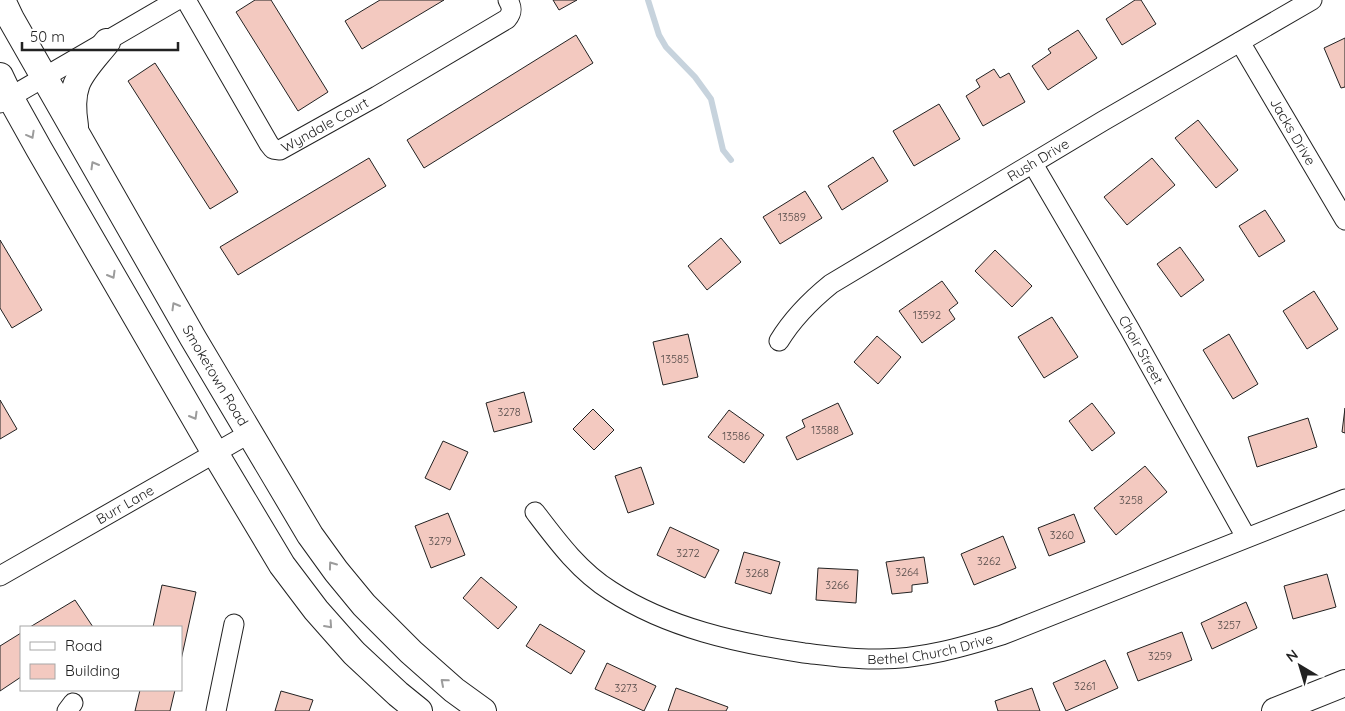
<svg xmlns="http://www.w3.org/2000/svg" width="1345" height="711" font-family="Quicksand,sans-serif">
<rect width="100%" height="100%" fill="#fff"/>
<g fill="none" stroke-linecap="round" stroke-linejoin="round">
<!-- stream -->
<path stroke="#c7d3dd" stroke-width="6" d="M648 0 659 35 666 47 695 77 711 99 723 150 731 160"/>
</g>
<!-- building -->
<path fill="#f3c9c0" stroke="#222" d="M255 0H271L328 92 298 111 236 12Z
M380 0H444L362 49 345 21Z
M553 0H577L559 10Z
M1135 0H1141L1156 24 1122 45 1106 19Z
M1078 30 1097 58 1048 90 1032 66 1051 53 1048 49Z
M576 35 593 63 424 168 407 140Z
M1345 38V87L1341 88 1324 48Z
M155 63 238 192 210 209 128 81Z
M994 69 1000 78 1009 73 1025 102 983 126 966 96 980 87 976 80Z
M939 104 960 139 914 166 893 131Z
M1198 120 1238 170 1216 188 1175 138Z
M873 157 888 181 842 210 828 186Z
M369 158 386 186 238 275 220 247Z
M1152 158 1175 185 1127 225 1104 197Z
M805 191 822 218 780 244 763 217Z
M1265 210 1285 241 1259 257 1239 226Z
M721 238 741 262 707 290 688 266Z
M0 240 42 310 12 328 0 308Z
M1180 247 1204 280 1181 297 1157 264Z
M995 250 1032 286 1012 307 975 271Z
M942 281 958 303 949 310 955 319 922 343 899 311Z
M1314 291 1338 329 1307 349 1283 311Z
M1052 317 1078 357 1044 378 1018 337Z
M688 334 698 377 663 385 653 342Z
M1229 334 1258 384 1233 399 1203 350Z
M877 336 901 357 878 384 854 362Z
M524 392 532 422 494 432 486 403Z
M0 400 17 429 0 439Z
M838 403 853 434 797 460 786 437 805 427 802 420Z
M1092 403 1115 433 1092 451 1069 421Z
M1345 408V433L1342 432Z
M593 409 614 430 594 450 573 429Z
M729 410 764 435 744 463 708 437Z
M1308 418 1317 447 1257 467 1248 437Z
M443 441 468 452 450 490 425 478Z
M1145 466 1167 492 1116 535 1094 508Z
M641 467 654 504 628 513 615 476Z
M448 513 465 555 431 568 415 526Z
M1074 514 1085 542 1049 556 1038 528Z
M670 527 719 550 705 578 657 555Z
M1003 536 1016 568 974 585 961 554Z
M744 552 780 562 771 594 735 583Z
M924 557 928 583 912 585V592L892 594 886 562Z
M818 568 858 570 856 603 816 600Z
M1327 574 1336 607 1293 619 1284 586Z
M481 577 517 607 498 629 463 598Z
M162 585 196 592 181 660V627H153Z
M75 600 93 627H30Z
M1246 602 1257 628 1212 649 1201 623Z
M540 624 585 651 571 674 526 646Z
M1182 632 1192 660 1138 681 1127 653Z
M21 633V677L0 691V646Z
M1105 660 1118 688 1066 711 1053 683Z
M607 663 656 686 644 711 595 689Z
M676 688 728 707 726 711H668Z
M1032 688 1040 711H998L995 701Z
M140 690H175L170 711H135Z
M281 691 313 700 309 711H275Z"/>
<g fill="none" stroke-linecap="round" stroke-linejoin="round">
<defs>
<g id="minor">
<path id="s1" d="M186 0 269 144 273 149 280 150 377 96 507 19C513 12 512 7 508 0"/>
<path id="s2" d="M1240 42 1345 220"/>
<path d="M0 103 177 0"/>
<path id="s3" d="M1033 164 1129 328 1246 537"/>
<path id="s4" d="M779 341C793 318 810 301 831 284L1103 121 1312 0"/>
<path id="s5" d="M535 512C557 541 579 571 611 591 668 628 737 643 804 653 829 656 855 660 880 659 922 659 963 647 1002 635L1345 499"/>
<path id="s6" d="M0 576 250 433"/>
<path d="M67 711 73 703"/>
<path d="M216 711 234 624"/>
</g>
<g id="secondary">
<path id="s7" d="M2 0 11 19 193 338 310 535 336 571 364 605 411 652 454 690 483 711"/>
<path d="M0 76 10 97 39 149 215 453 282 565 316 610 354 653 398 694 419 711"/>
<path d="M75 126C68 82 81 74 107 42"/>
<path d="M1275 711 1345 683"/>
</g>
</defs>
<!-- minor casing -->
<use href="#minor" stroke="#222" stroke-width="21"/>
<!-- secondary casing -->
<use href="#secondary" stroke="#222" stroke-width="28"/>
<!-- minor -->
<use href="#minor" stroke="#fff" stroke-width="19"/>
<!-- secondary -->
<use href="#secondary" stroke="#fff" stroke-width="26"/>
</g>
<!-- one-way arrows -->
<defs><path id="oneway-chevron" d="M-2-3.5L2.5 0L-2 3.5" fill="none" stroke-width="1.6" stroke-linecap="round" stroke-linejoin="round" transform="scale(1.25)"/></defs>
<g stroke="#9c9c9c">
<use href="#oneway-chevron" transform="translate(31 135) rotate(61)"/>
<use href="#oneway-chevron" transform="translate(94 165) rotate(-120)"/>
<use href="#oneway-chevron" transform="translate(112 275) rotate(60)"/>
<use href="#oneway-chevron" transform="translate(175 306) rotate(-120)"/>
<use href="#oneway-chevron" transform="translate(194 416) rotate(60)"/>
<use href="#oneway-chevron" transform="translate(332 565) rotate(-126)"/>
<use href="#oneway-chevron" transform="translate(329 625) rotate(48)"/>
<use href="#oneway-chevron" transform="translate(444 682) rotate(-139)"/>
</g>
<g text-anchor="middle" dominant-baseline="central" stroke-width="4" stroke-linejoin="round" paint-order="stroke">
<!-- number labels -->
<g font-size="11" fill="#564c4a">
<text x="792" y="217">13589</text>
<text x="927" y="315">13592</text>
<text x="675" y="359">13585</text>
<text x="509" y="412">3278</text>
<text x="825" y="430">13588</text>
<text x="736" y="436">13586</text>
<text x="1131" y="500">3258</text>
<text x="1062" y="535">3260</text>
<text x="440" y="541">3279</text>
<text x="688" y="553">3272</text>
<text x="989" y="561">3262</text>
<text x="907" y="572">3264</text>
<text x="757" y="573">3268</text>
<text x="837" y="585">3266</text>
<text x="1229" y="625">3257</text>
<text x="1160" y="656">3259</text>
<text x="1085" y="686">3261</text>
<text x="626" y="688">3273</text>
</g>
<!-- street labels -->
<g font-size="14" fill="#222" stroke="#fff">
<text stroke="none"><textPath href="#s1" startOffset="231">Wyndale Court</textPath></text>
<text stroke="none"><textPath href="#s2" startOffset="104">Jacks Drive</textPath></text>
<text stroke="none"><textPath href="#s4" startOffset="319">Rush Drive</textPath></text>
<text stroke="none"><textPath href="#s3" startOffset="215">Choir Street</textPath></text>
<text stroke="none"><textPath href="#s7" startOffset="432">Smoketown Road</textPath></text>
<text stroke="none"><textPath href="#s6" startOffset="144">Burr Lane</textPath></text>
<text stroke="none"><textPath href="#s5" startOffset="442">Bethel Church Drive</textPath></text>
</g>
</g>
<!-- legend -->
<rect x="20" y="626" width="162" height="65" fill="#ffffff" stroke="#a7a7a7"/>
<rect x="30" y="642" width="25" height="8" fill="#ffffff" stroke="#a7a7a7"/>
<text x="65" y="651" font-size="15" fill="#222222">Road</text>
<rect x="30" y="664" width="25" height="15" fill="#f3c9c0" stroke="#a7a7a7"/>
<text x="65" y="676" font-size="15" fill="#222222">Building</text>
<!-- north arrow -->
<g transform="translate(1300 666) rotate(322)" stroke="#ffffff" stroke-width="4" paint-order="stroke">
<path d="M0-4L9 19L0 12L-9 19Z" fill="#222222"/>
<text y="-8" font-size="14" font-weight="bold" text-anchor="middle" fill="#222222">N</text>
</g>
<!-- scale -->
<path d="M22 42v8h156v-8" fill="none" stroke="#222222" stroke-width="2.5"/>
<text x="30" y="42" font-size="15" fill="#222222" stroke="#ffffff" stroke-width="4" paint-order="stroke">50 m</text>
</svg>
